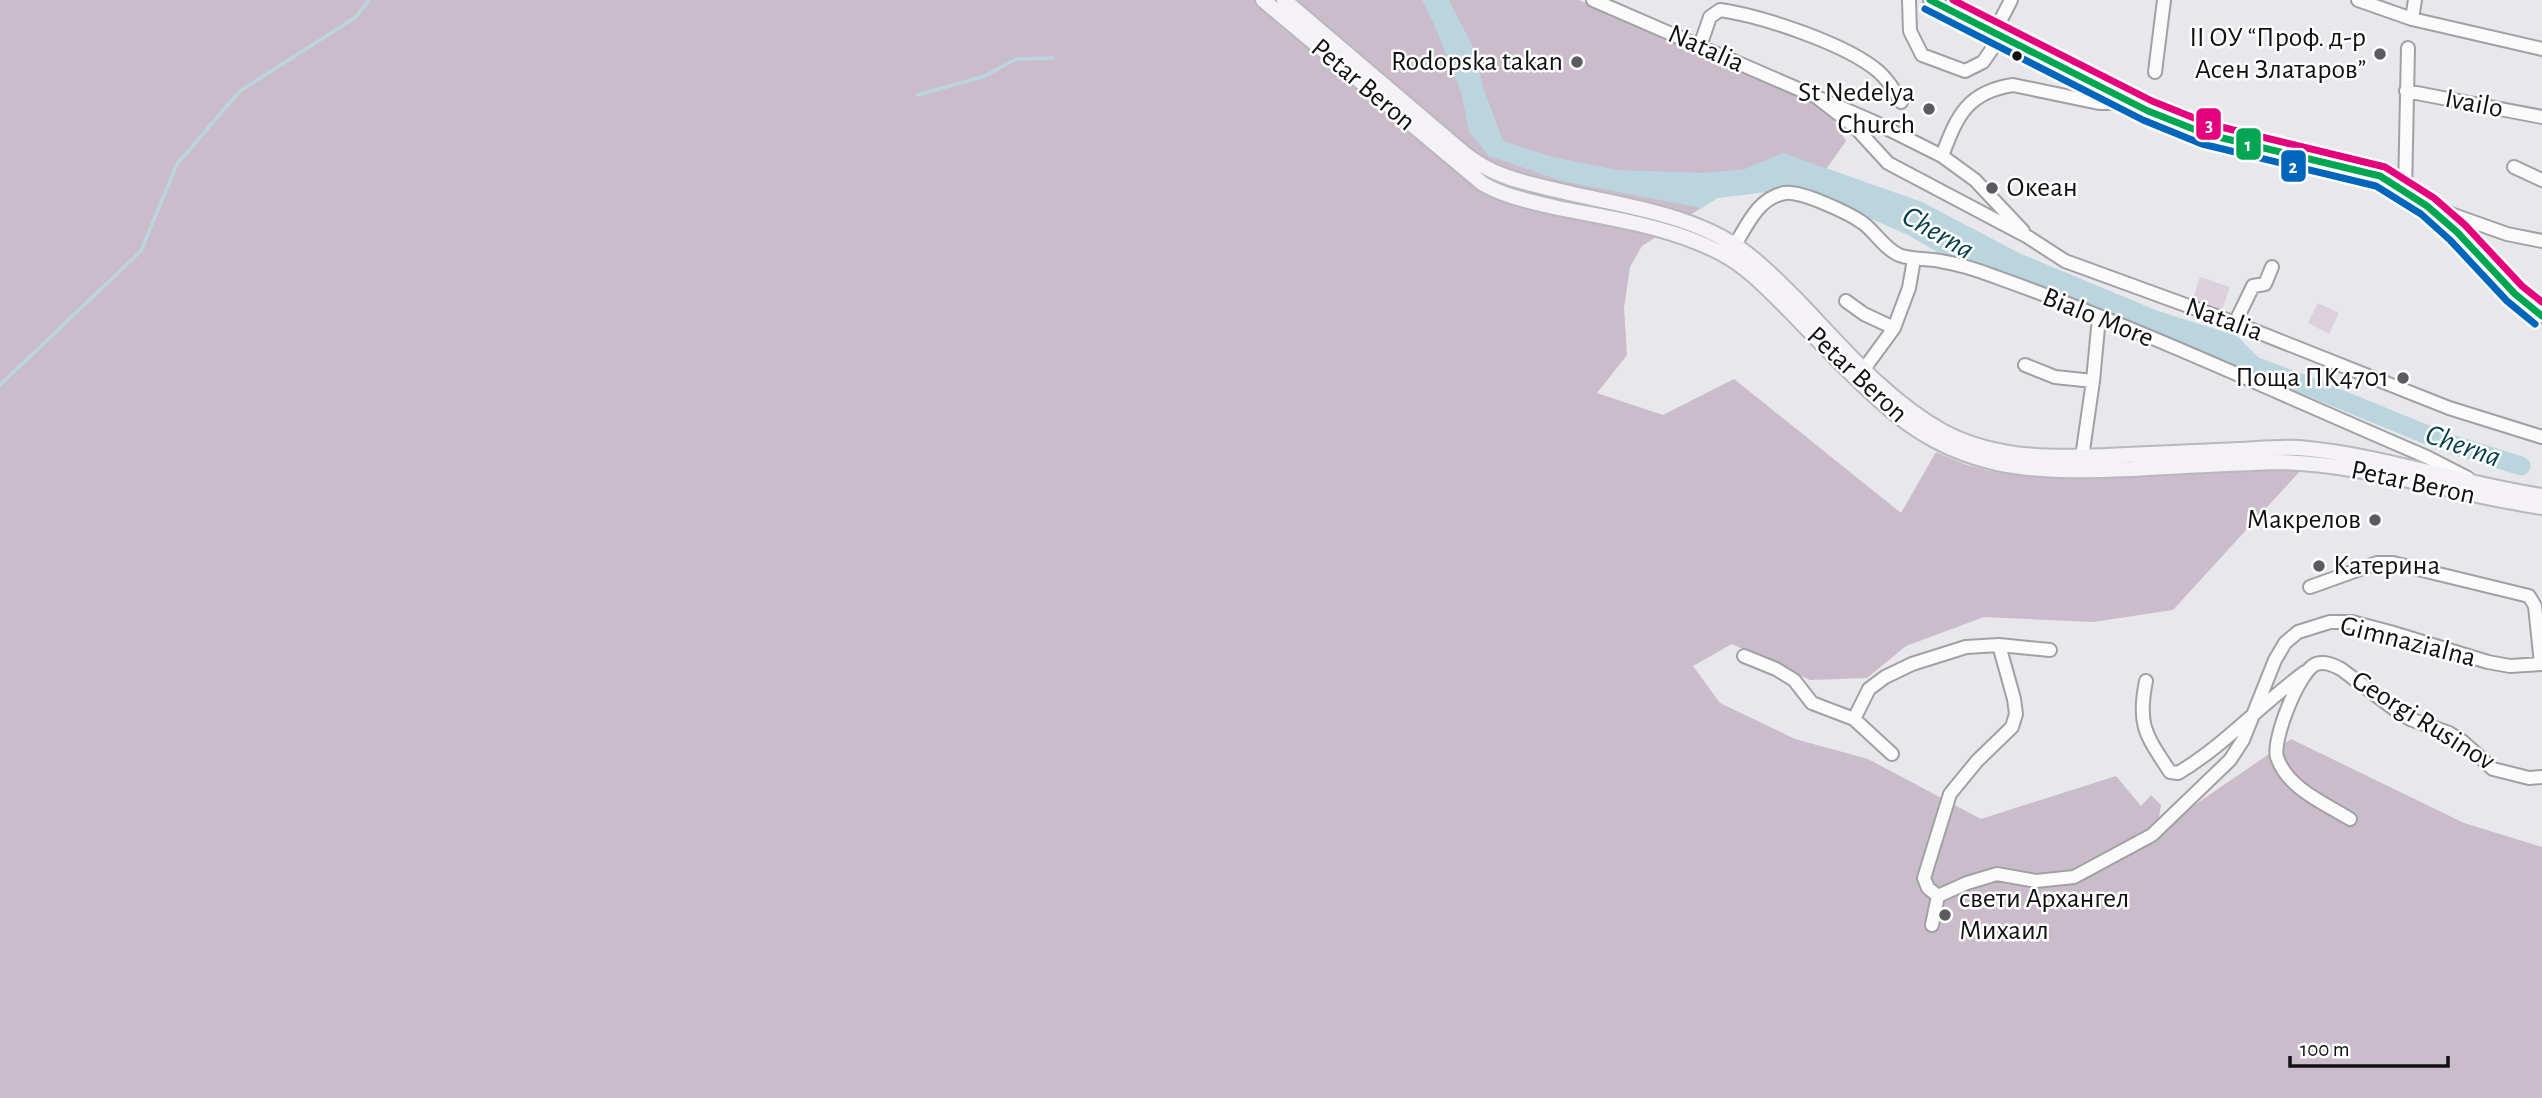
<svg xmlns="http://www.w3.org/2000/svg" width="2542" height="1098" font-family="'Alegreya Sans',sans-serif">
<rect width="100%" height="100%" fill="#e7e7ec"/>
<!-- green -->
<path fill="#dbd0dc" d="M2200 277 2230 287 2222 310 2193 299Z
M2318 303 2339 313 2329 334 2308 323Z"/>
<!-- forest -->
<path fill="#cabcca" d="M0 0H1579L1803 96 1831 117 1846 141 1827 168 1757 192 1717 198 1642 246 1630 267 1624 308 1627 355 1597 393 1663 415 1734 379 1901 513 1936 452 1964 464 1990 471 2041 475 2301 470 2173 610 2093 622 1984 617 1906 646 1867 678 1810 680 1732 644 1693 666 1720 703 1795 739 1868 759 1981 819 2116 776 2141 806 2151 795 2161 805 2158 824 2161 828 2291 739 2464 823 2542 847V1098H0Z"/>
<!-- water -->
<path fill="#bad5dd" d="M1422 0H1449L1475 51 1483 87 1503 141 1553 157 1617 170 1704 173 1745 169 1783 153 1922 202 2019 253 2158 311 2237 336 2261 360 2210 347 2030 273 2003 275 1956 263 1908 235 1828 200 1792 189 1717 198 1702 208 1562 181 1489 156 1469 132 1462 95 1434 24Z"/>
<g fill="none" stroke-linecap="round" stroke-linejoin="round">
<!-- stream -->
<path stroke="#bad5dd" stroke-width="3.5" d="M918 95 985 76 1016 59 1053 58
M0 385 141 251 177 164 240 91 356 17 369 0"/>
<!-- river -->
<path stroke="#bad5dd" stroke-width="19" d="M1992 263 2113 314 2313 388 2442 441 2521 466"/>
<defs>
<path id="minor" d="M1593 0 1872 121 1942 156 1975 180 2023 231
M1909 0 1910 31 1922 55 1965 71 1983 62 2001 36
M1930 0 2148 111 2206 134 2380 176 2427 206 2457 232 2515 294 2542 316
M2358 0 2412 19 2542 49
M2412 19 2415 0
M1994 33 2011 0
M1700 46 1710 17 1720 10C1762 16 1847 44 1879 72 1889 81 1895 91 1901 102
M2155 72 2164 0
M2406 91 2542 117
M1819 99 1855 127 1888 163 2028 237 2065 261 2235 323 2449 408 2542 437
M1942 156C1957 116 1967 92 2013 85L2099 103H2133
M2514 167 2542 180
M2405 192 2408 48
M2431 207 2507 234 2542 241
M1735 245C1747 225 1759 197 1785 193 1802 191 1849 213 1863 223 1875 232 1885 249 1899 255 1912 260 1926 258 1940 261 1959 264 1978 270 1996 277 2142 329 2284 396 2427 457L2468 478
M1846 301 1864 314 1894 328
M2235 323 2253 286 2265 284 2272 267
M2025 365 2055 377 2093 381
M1864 369 1894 328 1909 288 1914 259
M2082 457 2093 381 2099 317
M2310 587 2377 563H2393L2529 596 2535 606 2541 664
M1999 645 2050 650
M1744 656 1776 669 1794 680 1812 703 1854 719 1892 754
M2146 681C2137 726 2146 735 2170 772L2178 773C2224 746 2261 704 2305 672
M1854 719 1869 689 1885 677 1912 664 1966 647 1999 645 2014 699 2016 714 2012 727 1977 761 1950 794 1924 878 1928 888 1938 896 1932 925
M2350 819C2324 803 2287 788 2277 757 2272 740 2299 671 2316 664 2325 661 2333 665 2341 669L2397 711 2410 719 2449 733 2462 741 2493 769 2529 778 2542 777
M1938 896 1967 883 1997 874 2036 881 2074 877 2152 835 2230 760 2243 740 2275 660 2285 643 2298 632 2330 622H2352L2390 632 2488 662 2510 666 2542 664"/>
<path id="major" d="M1263 0 1483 184C1506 197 1533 202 1558 208 1613 219 1671 227 1721 253 1748 267 1769 290 1790 311 1818 340 1846 370 1876 397 1956 472 2029 473 2132 469 2180 466 2228 464 2275 462 2365 463 2453 494 2542 507
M1284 0 1464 153C1492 176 1522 182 1556 190 1609 203 1673 211 1721 237 1751 253 1774 277 1798 301 1842 347 1886 400 1942 431 2000 462 2064 458 2127 455 2165 453 2202 452 2240 450 2259 449 2279 447 2299 448 2382 455 2460 484 2542 496"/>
</defs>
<!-- minor casing -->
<use href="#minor" stroke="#a1a1a5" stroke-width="16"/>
<!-- major casing -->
<use href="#major" stroke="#b9b7bf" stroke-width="18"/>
<!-- minor -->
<use href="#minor" stroke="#fbfbfc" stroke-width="12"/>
<!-- major -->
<use href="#major" stroke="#f4f2f6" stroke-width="14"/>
<defs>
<path id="bus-1" d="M1930 0 2148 111 2206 134 2380 176 2427 206 2457 232 2515 294 2542 316"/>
<path id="bus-2" d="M1925 9 2143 120 2202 144 2376 186 2421 214 2450 240 2507 301 2535 324"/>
<path id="bus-3" d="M1953 0 2152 101 2209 124 2385 167 2434 198 2465 225 2522 286 2542 302"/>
</defs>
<!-- bus-1 casing -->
<use href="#bus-1" stroke="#fff" stroke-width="12"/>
<!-- bus-2 casing -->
<use href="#bus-2" stroke="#fff" stroke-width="12"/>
<!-- bus-3 casing -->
<use href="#bus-3" stroke="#fff" stroke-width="12"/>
<!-- bus-1 -->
<use href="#bus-1" stroke="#00a651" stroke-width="7"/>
<!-- bus-2 -->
<use href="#bus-2" stroke="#0065bd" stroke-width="7"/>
<!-- bus-3 -->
<use href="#bus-3" stroke="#e5007d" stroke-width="7"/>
</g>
<!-- markers -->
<g fill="#5b5c60" stroke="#fff" stroke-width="2.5">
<circle cx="2380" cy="54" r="7"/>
<circle cx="1577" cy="62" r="7"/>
<circle cx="1929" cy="109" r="7"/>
<circle cx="1992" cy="188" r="7"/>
<circle cx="2403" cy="378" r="7"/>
<circle cx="2375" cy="520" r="7"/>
<circle cx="2319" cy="566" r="7"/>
<circle cx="1945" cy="915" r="7"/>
</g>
<circle fill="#101114" stroke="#fff" stroke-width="2.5" cx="2017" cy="56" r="6"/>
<g text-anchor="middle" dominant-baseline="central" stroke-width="5" stroke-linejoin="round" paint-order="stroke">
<!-- poi labels -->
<g font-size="28" fill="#101114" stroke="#fff" text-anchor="end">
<text x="2366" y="38">II ОУ “Проф. д-р<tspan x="2366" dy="32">Асен Златаров”</tspan></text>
<text x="1563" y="62">Rodopska takan</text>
<text x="1915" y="93">St Nedelya<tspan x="1915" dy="32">Church</tspan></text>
<text x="2006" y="188" text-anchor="start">Океан</text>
<text x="2389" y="378">Поща ПК4701</text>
<text x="2361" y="520">Макрелов</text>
<text x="2333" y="566" text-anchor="start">Катерина</text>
<text x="1959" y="899" text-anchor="start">свети Архангел<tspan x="1959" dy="32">Михаил</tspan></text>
</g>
<!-- street labels -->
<g font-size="28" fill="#101114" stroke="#fff">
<text transform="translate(1706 49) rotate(24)">Natalia</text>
<text transform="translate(1363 85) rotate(40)">Petar Beron</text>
<text transform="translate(2474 104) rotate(11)">Ivailo</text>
<text transform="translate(2098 318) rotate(22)">Bialo More</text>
<text transform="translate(2224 320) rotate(20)">Natalia</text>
<text transform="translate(1857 375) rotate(43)">Petar Beron</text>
<text transform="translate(2413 483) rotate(12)">Petar Beron</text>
<text transform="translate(2408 642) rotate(14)">Gimnazialna</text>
<text transform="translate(2423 721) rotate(32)">Georgi Rusinov</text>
</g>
<!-- water labels -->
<g font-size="30" font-style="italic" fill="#033f4a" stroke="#fff">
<text transform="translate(1938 233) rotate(30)">Cherna</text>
<text transform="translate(2463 446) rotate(19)">Cherna</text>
</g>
</g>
<g stroke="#fff" stroke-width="2.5">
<rect x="2195" y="107" width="27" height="34" rx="7" fill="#e5007d"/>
<rect x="2235" y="127" width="27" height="34" rx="7" fill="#00a651"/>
<rect x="2280" y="149" width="27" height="34" rx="7" fill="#0065bd"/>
</g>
<g font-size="19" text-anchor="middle" font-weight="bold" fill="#fff">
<text x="2209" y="131">3</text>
<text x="2248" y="151">1</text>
<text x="2293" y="173">2</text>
</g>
<!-- scale -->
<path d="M2290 1056v10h158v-10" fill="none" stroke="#101114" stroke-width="3.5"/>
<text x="2300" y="1056" font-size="21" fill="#101114" stroke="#ffffff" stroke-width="5" paint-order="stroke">100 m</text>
</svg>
